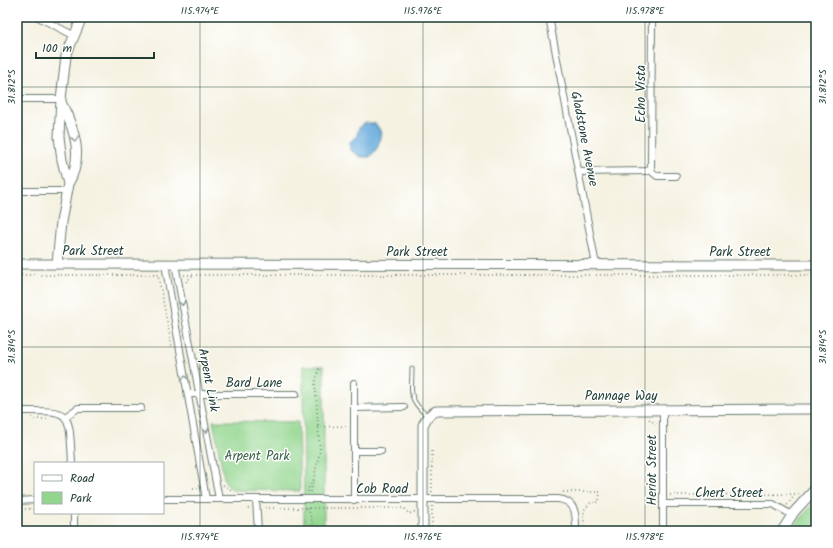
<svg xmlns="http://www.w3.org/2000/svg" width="833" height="548" font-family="Kalam,sans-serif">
<rect width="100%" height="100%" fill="#fff"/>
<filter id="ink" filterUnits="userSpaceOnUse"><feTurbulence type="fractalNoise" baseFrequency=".025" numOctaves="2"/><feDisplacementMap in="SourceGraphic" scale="8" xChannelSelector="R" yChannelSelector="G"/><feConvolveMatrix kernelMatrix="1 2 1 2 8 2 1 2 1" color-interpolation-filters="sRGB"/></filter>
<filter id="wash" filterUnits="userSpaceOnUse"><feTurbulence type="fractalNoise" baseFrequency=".012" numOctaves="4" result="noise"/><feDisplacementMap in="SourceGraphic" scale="16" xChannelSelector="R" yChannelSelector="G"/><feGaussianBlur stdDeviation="0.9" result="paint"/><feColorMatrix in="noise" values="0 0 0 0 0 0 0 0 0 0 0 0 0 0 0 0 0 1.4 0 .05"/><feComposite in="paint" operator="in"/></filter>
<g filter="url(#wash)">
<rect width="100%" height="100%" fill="#f5f2e2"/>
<!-- green -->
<path fill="#92d58d" stroke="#588960" d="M303 366H324V531H304Z
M213 421 298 422 300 491 233 490 225 483Z
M816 500V531H794L798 522Z"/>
<!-- water -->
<path fill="#66aadb" stroke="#427488" d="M366 123 376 124 381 132 378 147 370 157H361L350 150 349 143 357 135 359 127Z"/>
</g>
<g filter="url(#ink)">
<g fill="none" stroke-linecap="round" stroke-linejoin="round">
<defs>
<path id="lane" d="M412 369C412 393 407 397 426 415"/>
<path id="street" d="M38 17 73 35
M549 17 596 265
M17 99H61
M650 170 657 176H676
M579 172 647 171 651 169 652 17
M17 191H67
M165 264 206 499
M175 264 219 499
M354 383V500
M188 394H296
M354 408 404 407
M663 409V531
M17 411C72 411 69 408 72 463
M65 417 78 408H141
M354 451H381
M163 499H558C577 501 576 516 576 531
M256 499 258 531
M17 501 35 500
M663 504H773L792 515
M74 513V531"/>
<path id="secondary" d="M62 104C75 130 84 158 68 184
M17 264 816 265
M57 264 61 222 68 184 62 160 59 137 61 99 66 56 82 17
M423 531V425L428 416 436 411 816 409
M782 531 794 512 816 488"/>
</defs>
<!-- lane casing -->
<use href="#lane" stroke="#6a7c71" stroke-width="5"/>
<!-- street casing -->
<use href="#street" stroke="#6a7c71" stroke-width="8"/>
<!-- secondary casing -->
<use href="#secondary" stroke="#6a7c71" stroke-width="11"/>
<!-- path -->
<path stroke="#6a7c71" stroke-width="1.5" stroke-dasharray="1 3" stroke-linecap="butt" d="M17 275H158L172 347
M184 275H815
M186 282 193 275
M32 417V419H49
M649 419 656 424
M317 427 347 426
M432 451V493
M810 481 816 475
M223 485 233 491
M193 488H198
M308 492 309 487 314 480
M311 492 320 450 315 383 320 366
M563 492H600L599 502H591L584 510V531
M670 495 799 494
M787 505 795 495
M432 506V531
M265 508H404L409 514 416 511
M308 508 315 531
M17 509H35
M248 509 249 508"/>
<!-- lane -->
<use href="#lane" stroke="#fff" stroke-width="3"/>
<!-- street -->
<use href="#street" stroke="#fff" stroke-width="6"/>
<!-- secondary -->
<use href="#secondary" stroke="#fff" stroke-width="9"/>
</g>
<!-- one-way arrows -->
<defs><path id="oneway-chevron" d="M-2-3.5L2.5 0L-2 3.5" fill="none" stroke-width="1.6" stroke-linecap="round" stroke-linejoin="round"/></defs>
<g stroke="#8f9e9a">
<use href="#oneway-chevron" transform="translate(75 139) rotate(76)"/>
<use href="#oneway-chevron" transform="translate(182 303) rotate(79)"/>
<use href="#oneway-chevron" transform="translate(185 378) rotate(-100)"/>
<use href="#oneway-chevron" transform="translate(206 430) rotate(79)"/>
</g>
</g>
<!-- ticks -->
<path fill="none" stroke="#1f3d34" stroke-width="1" stroke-opacity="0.45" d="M200 17V531M423 17V531M645 17V531M17 87H816M17 347H816"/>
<g text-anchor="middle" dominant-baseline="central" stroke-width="3" stroke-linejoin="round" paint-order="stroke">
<!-- street labels -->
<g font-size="13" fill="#1f3d34" stroke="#fff">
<text transform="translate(641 94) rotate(-90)">Echo Vista</text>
<text transform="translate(584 139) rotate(79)">Gladstone Avenue</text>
<text x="93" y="251">Park Street</text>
<text x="417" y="252">Park Street</text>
<text x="740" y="252">Park Street</text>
<text transform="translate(208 380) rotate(79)">Arpent Link</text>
<text x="254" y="383">Bard Lane</text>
<text x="621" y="396">Pannage Way</text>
<text transform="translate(652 470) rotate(-90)">Heriot Street</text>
<text x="382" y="489">Cob Road</text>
<text x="729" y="493">Chert Street</text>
</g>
<!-- park labels -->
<g font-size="13" fill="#3c634a" stroke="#fff">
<text x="257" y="456">Arpent Park</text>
</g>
</g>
<!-- margin -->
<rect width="833" height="548" fill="none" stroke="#fff" stroke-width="44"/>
<!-- legend -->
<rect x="34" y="462" width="130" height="52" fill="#ffffff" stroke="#a5b1ae"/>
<rect x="42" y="475" width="20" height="6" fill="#ffffff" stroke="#a5b1ae"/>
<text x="70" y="482" font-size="12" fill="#1f3d34">Road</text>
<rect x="42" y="492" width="20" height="12" fill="#92d58d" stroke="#a5b1ae"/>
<text x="70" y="502" font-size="12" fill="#1f3d34">Park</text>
<!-- scale -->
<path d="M36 52v6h118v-6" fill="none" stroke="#1f3d34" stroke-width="2"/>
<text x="42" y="52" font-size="12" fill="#1f3d34" stroke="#ffffff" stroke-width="3" paint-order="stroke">100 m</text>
<rect x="22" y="22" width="789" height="504" fill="none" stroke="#1f3d34" stroke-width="1.5"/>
<g font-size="10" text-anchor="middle" fill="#1f3d34">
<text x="200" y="14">115.974°E</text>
<text x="423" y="14">115.976°E</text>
<text x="645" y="14">115.978°E</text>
<text transform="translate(11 87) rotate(-90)" y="4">31.812°S</text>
<text transform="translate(822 87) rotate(-90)" y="4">31.812°S</text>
<text transform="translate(11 347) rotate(-90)" y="4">31.814°S</text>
<text transform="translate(822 347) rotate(-90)" y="4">31.814°S</text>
<text x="200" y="540">115.974°E</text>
<text x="423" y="540">115.976°E</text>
<text x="645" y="540">115.978°E</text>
</g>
</svg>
